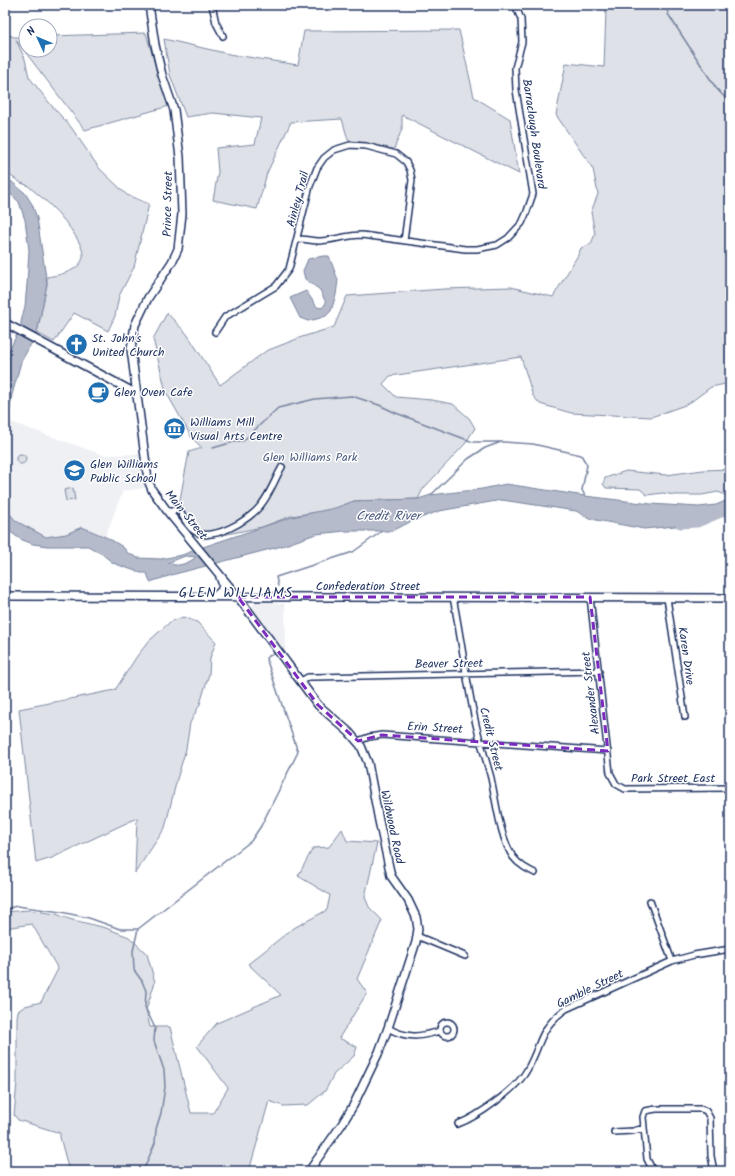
<svg xmlns="http://www.w3.org/2000/svg" width="735" height="1176" font-family="Kalam,sans-serif">
<rect width="100%" height="100%" fill="#fff"/>
<filter id="ink" filterUnits="userSpaceOnUse"><feTurbulence type="fractalNoise" baseFrequency=".025" numOctaves="2"/><feDisplacementMap in="SourceGraphic" scale="8" xChannelSelector="R" yChannelSelector="G"/><feConvolveMatrix kernelMatrix="1 2 1 2 8 2 1 2 1" color-interpolation-filters="sRGB"/></filter>
<g filter="url(#ink)">
<!-- built -->
<path fill="#eff0f4" d="M8 421 103 455 139 454 145 488 123 491 105 537 82 527 66 534 46 537 28 529 16 521 5 508V442Z
M256 601 285 604 286 654 251 608Z"/>
<!-- green -->
<path fill="#dee1e7" stroke="#7c88a2" d="M589 5H730V383L711 387 688 404 651 417 571 413 540 404 533 396 521 357 390 376 383 384 396 397 432 400 453 404 469 418 475 428 465 444 423 489 418 499 354 501 332 510 291 516 262 527 203 539 177 515 189 452 202 448 192 438 166 392 153 339 167 313 187 334 220 385 266 351 302 337 334 327 347 296 444 289 511 287 553 297 578 255 581 248 591 244 595 234 591 212 598 194 593 169 556 115 566 63 604 67 606 9Z
M459 30 474 97 510 119 519 174 402 115V129L394 149 348 140 342 119 291 122 267 173 257 209 213 200 218 172 216 148 255 144 261 118 213 113 186 117 170 75 164 39 229 54 298 65 304 31Z
M5 33 14 37H26V50H50V36L146 33 159 78 169 106 85 130 16 40 25 59 29 77 51 105 71 127 99 168 127 195 149 204 134 267 119 296 115 316 108 331 74 313 54 342 37 333 47 284V277C58 275 80 272 83 257 85 245 63 218 55 210 47 201 36 193 27 185L21 183 5 172Z
M16 459a5 5 0 1 1 10 0a5 5 0 1 1-10 0Z
M730 469V497L718 492 702 495H675L663 493 647 495 640 489 606 488 603 484 605 478 626 471 666 475 703 470Z
M73 488 75 500 66 501 64 490Z
M183 617 197 622 216 642 210 658 209 674 200 704 190 723 186 749 177 779 165 828 135 873 137 818 52 858 36 863 19 709 115 690 137 656 149 641 170 622Z
M342 829 347 841 377 843 365 897 369 907 382 920 357 979 367 993 339 1038 357 1047 354 1056 334 1074 325 1091 308 1105 283 1106 269 1101 249 1171H69L60 1137V1133L18 1120 14 1115 17 1082V1017L18 1011 25 1006 41 1002 58 969 32 924 5 928V912L28 910 56 914 69 919 106 928 129 937 147 954 155 982 146 1010 150 1027H170L191 1113H213L228 1088 197 1046 217 1023 281 995 248 964 292 929 327 910 330 895 298 876 313 848 329 847Z
M730 880V903H727L723 896Z"/>
<!-- water -->
<path fill="#b5bbca" stroke="#77839f" fill-rule="evenodd" d="M5 176 25 193 32 204 37 218 47 284 37 333 21 362 12 395 5 442V359L21 326V322L25 306 27 284 29 250 25 220 19 202 5 189Z
M323 256H329L338 280 336 295 331 311 326 316 317 319 308 321 300 318 290 298 306 291 317 307 322 308 326 303 320 290 305 279 303 271 308 259Z
M506 484 585 496 651 504 699 507 716 505 730 499V514L708 518 686 525 644 529 591 519 576 511 502 500 439 511 410 522 392 531H345L316 534 282 546 175 574 150 582 147 573H141L113 563 102 554 88 546H47L33 544 20 539 5 528V508L16 521 46 537 66 534 82 527 108 538 123 547 128 553 138 558 161 559 182 555 206 546 292 517 335 508 354 501 418 499 431 495 482 489ZM185 556 196 557C192 561 181 566 175 565 172 565 171 563 168 563Z"/>
<g fill="none" stroke-linecap="round" stroke-linejoin="round">
<!-- stream -->
<path stroke="#77839f" stroke-width="1.5" d="M666 5 668 14 716 88 730 103
M213 448 237 441H243L278 408 315 399 352 396 379 405 396 413 473 442H503L533 444 581 455 587 465 582 490 585 496
M431 495 468 459 485 448 501 442
M278 586 276 577 353 552 382 531
M5 909 17 906 61 912 89 918 120 929H138
M143 1171 155 1143 156 1129 161 1113 165 1087 164 1070 154 1041 155 1028 145 1007 146 991 142 981 134 970 133 951 138 929 251 841 261 826 298 752 266 658 274 653"/>
<!-- river -->
<path stroke="#b5bbca" stroke-width="9" d="M680 524 697 523 730 509"/>
<defs>
<path id="street" d="M212 5 216 23 223 36
M298 239C305 239 313 241 320 241 334 240 348 235 362 235L465 249H477L497 245 508 238 522 223 526 214 533 194 516 90 515 68 522 42 521 19 515 5
M215 332 225 317 276 286 289 269 310 186 317 168 324 158 334 150 350 145 366 146 396 154 406 162 410 170 412 180 404 241
M168 512 179 509C183 516 186 525 193 530 210 544 250 520 261 505 270 494 275 479 282 467
M453 597C461 638 466 679 475 720 479 739 486 759 491 778 496 801 500 838 513 857 519 865 527 869 535 873
M590 597 610 773 616 784 625 789 730 788
M667 598 685 717
M301 681 308 677H315L599 671
M358 741 369 737 382 735 608 751
M650 901 672 961
M417 936 465 956
M440 1029a7 7 0 1 1 14 0a7 7 0 1 1-14 0Z
M388 1028C407 1039 420 1037 440 1031
M458 1124C477 1117 517 1089 527 1070 542 1044 538 1029 566 1009L672 961 694 955 730 949
M614 1132 633 1131 644 1128
M653 1171 647 1159 643 1117 645 1111 656 1109H701L706 1111 710 1118 711 1156 714 1171"/>
<path id="secondary" d="M149 5 155 45 162 75 174 110 180 157 182 214 178 249 172 262 148 298 135 325 131 349 148 480 152 490 168 512 238 597 318 705 349 732 361 746 368 763 379 821 391 876 408 900 416 917 418 929 416 942 388 1028 379 1052 353 1106 342 1124 309 1171
M5 323 137 394
M5 596 730 598
M215 596 221 591 223 585 220 577"/>
</defs>
<!-- street casing -->
<use href="#street" stroke="#1b2f5e" stroke-width="8"/>
<!-- secondary casing -->
<use href="#secondary" stroke="#1b2f5e" stroke-width="10"/>
<!-- street -->
<use href="#street" stroke="#fff" stroke-width="5"/>
<!-- secondary -->
<use href="#secondary" stroke="#fff" stroke-width="7"/>
</g>
</g>
<!-- marked area -->
<path fill="none" stroke="#7b2cbf" stroke-width="3" stroke-dasharray="8 5" stroke-linejoin="round" d="M238 597H590L608 751 382 735 358 741 318 705Z"/>
<!-- icons -->
<defs>
<symbol id="church-disc" viewBox="-11 -11 22 22"><circle r="9.5" fill="#1f6fb2" stroke="#fff"/><path d="M-1.2-6h2.4v3.5h3.3v2.4h-3.3V6h-2.4V-.1h-3.3v-2.4h3.3Z" fill="#fff"/></symbol>
<symbol id="cafe-disc" viewBox="-11 -11 22 22"><circle r="9.5" fill="#1f6fb2" stroke="#fff"/><path d="M-5.5-4.5H6V0H3Q3 3.5 0 3.5H-2.5Q-5.5 3.5-5.5 0ZM3-3.2v2h1.7v-2ZM-6 4.5H4V6H-6Z" fill="#fff"/></symbol>
<symbol id="museum-disc" viewBox="-11 -11 22 22"><circle r="9.5" fill="#1f6fb2" stroke="#fff"/><path d="M0-6L6-3V-2H-6V-3ZM-5-1h2V3h-2ZM-1-1h2V3h-2ZM3-1h2V3H3ZM-6 4H6V6H-6Z" fill="#fff"/></symbol>
<symbol id="school-disc" viewBox="-11 -11 22 22"><circle r="9.5" fill="#1f6fb2" stroke="#fff"/><path d="M0-5L7-2L0 1L-7-2ZM-4 1L0 2.5L4 1V4Q0 6-4 4Z" fill="#fff"/></symbol>
</defs>
<g fill-rule="evenodd">
<use href="#church-disc" x="64" y="332" width="25" height="25"/>
<use href="#cafe-disc" x="86" y="380" width="25" height="25"/>
<use href="#museum-disc" x="162" y="416" width="25" height="25"/>
<use href="#school-disc" x="62" y="458" width="25" height="25"/>
</g>
<g text-anchor="middle" dominant-baseline="central" stroke-width="3" stroke-linejoin="round" paint-order="stroke">
<!-- street labels -->
<g font-size="12" fill="#1b2f5e" stroke="#fff">
<text transform="translate(534 134) rotate(82)">Barraclough Boulevard</text>
<text transform="translate(298 199) rotate(-75)">Ainley Trail</text>
<text transform="translate(168 204) rotate(-89)">Prince Street</text>
<text transform="translate(186 515) rotate(51)">Main Street</text>
<text x="368" y="586">Confederation Street</text>
<text transform="translate(686 656) rotate(82)">Karen Drive</text>
<text transform="translate(449 664) rotate(-1)">Beaver Street</text>
<text transform="translate(591 693) rotate(-97)">Alexander Street</text>
<text transform="translate(435 728) rotate(3)">Erin Street</text>
<text transform="translate(491 739) rotate(76)">Credit Street</text>
<text x="673" y="778">Park Street East</text>
<text transform="translate(392 827) rotate(78)">Wildwood Road</text>
<text transform="translate(590 989) rotate(-26)">Gamble Street</text>
</g>
<!-- poi labels -->
<g font-size="12" fill="#1b2f5e" stroke="#fff" text-anchor="start">
<text x="92" y="338">St. John's<tspan x="92" dy="14">United Church</tspan></text>
<text x="114" y="392">Glen Oven Cafe</text>
<text x="190" y="422">Williams Mill<tspan x="190" dy="14">Visual Arts Centre</tspan></text>
<text x="90" y="464">Glen Williams<tspan x="90" dy="14">Public School</tspan></text>
</g>
<!-- park labels -->
<g font-size="12" fill="#4c5c80" stroke="#fff">
<text x="310" y="457">Glen Williams Park</text>
</g>
<!-- water labels -->
<g font-size="13" font-style="italic" fill="#49597e" stroke="#fff">
<text x="388" y="516">Credit River</text>
</g>
<!-- quarter labels -->
<g font-size="14" letter-spacing="1" fill="#1b2f5e" stroke="#fff">
<text x="236" y="593">GLEN WILLIAMS</text>
</g>
</g>
<!-- margin -->
<rect width="735" height="1176" fill="none" stroke="#fff" stroke-width="20"/>
<rect x="10" y="10" width="715" height="1156" fill="none" stroke="#1b2f5e" stroke-width="1.5" filter="url(#ink)"/>
<!-- north arrow -->
<g transform="translate(38 38) rotate(314)"><circle r="19" fill="#ffffff" stroke="#a4acbf"/>
<path d="M0-3L7 15L0 10L-7 15Z" fill="#1f6fb2"/>
<text y="-6" font-size="11" font-weight="bold" text-anchor="middle" fill="#1b2f5e">N</text>
</g>
</svg>
